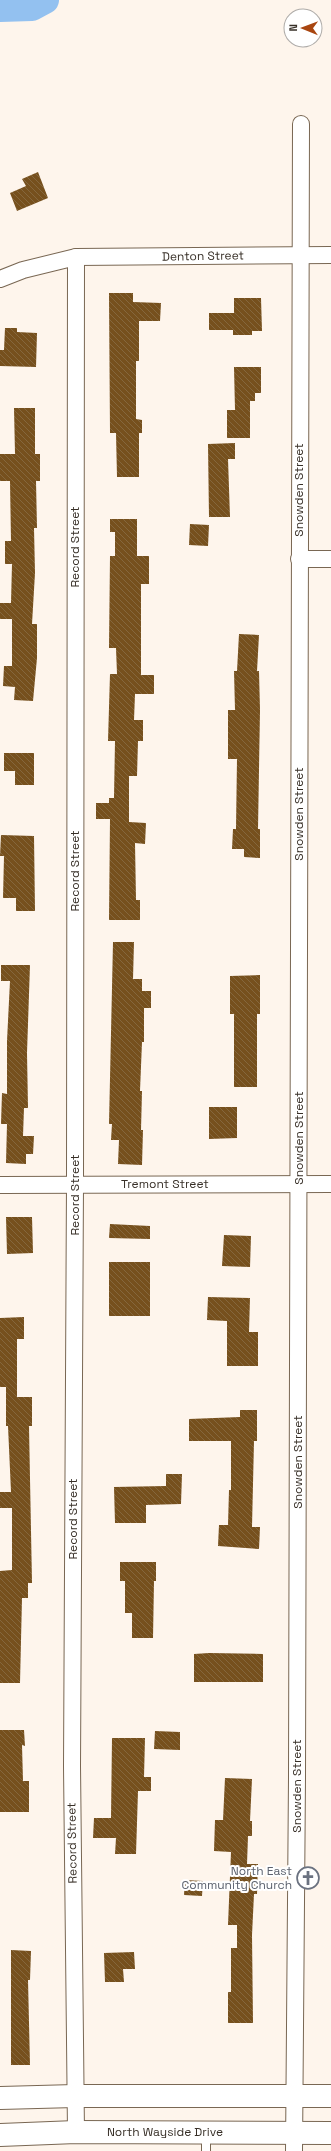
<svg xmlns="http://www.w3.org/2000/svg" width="331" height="2151" font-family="'Space Grotesk',sans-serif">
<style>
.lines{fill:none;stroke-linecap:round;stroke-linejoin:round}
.river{stroke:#93c1f0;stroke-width:28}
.building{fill:url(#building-back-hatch)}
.service-casing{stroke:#796753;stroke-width:10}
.minor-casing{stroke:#796753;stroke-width:18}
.secondary-casing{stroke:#796753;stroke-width:24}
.service{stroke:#fff;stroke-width:8}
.minor{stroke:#fff;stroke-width:16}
.secondary{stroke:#fff;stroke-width:22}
.labels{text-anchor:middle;stroke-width:4;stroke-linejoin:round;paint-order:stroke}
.street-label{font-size:12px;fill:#372f27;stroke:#fff}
.worship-label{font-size:12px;fill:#5b616d;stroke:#fff;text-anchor:end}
</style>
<defs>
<pattern id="building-back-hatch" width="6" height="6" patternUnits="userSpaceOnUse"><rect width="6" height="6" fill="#76501d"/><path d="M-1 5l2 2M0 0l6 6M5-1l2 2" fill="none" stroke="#85673d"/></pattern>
</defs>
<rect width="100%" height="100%" fill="#fef5ec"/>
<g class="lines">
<polyline class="river" points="0,8 32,7 45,0"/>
</g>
<g class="building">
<polygon points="38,172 48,198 17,211 10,193 26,186 22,179"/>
<polygon points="109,293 133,293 133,302 161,303 160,321 139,321 139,361 136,361 136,419 142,420 142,433 139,433 139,477 117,477 116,433 110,433"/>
<polygon points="234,298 261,298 262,331 252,331 252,335 233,335 233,330 209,330 209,313 234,313"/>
<polygon points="5,328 17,328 17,332 37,333 36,367 0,366 0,350 4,350"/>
<polygon points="234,367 261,367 261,393 255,393 255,401 250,401 250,438 227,438 227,410 235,410"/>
<polygon points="14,408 35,408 35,454 40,454 40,481 36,481 37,528 34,528 35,573 32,624 37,624 37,658 33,701 14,700 15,687 3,686 4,666 12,666 12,619 0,619 0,603 11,603 12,564 5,564 5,541 11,541 10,481 0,481 0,454 15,454"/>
<polygon points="235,443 235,459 228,459 230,517 209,517 208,444"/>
<polygon points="110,519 137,519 137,556 149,556 149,584 141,584 141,675 154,675 154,694 135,694 134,720 143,720 143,741 138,741 137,776 129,776 129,822 146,823 145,844 135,843 136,900 140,900 140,920 109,920 110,819 96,819 96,803 109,803 109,798 114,798 115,741 108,741 110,674 117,674 116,648 109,648 110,556 115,556 115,532 110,532"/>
<polygon points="190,524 209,525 208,546 189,545"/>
<polygon points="239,634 259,635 257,671 259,671 260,710 258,829 260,829 260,858 244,857 244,849 232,849 233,829 236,829 237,759 228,759 228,710 235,710 234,671 237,671"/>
<polygon points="4,753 34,753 34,785 15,785 15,771 4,771"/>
<polygon points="1,835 34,836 35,911 16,911 16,898 3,898 4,856 0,856"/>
<polygon points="113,942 134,942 133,979 142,979 142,991 151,991 151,1008 144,1008 144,1042 142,1042 140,1091 142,1091 141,1130 143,1130 142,1165 118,1164 119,1140 111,1140 112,1124 109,1124"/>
<polygon points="1,965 30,965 27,1053 28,1108 24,1108 23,1136 34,1136 33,1154 26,1154 26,1164 6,1163 7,1124 1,1124 2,1093 7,1094 7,1041 10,981 1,981"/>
<polygon points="260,975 260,1014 257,1014 257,1087 234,1087 234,1014 230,1014 230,976"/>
<polygon points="209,1107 237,1107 237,1138 209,1139"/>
<polygon points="6,1217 32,1217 33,1253 7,1254"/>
<polygon points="110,1224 150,1226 150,1239 109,1238"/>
<polygon points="224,1235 251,1236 250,1267 222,1266"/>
<rect x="109" y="1262" width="41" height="54"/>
<polygon points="208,1297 250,1298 249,1332 258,1332 258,1366 227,1366 227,1321 207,1320"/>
<polygon points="24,1317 24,1339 17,1339 17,1397 32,1397 32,1426 29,1426 32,1583 28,1583 28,1598 22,1598 20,1683 0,1683 0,1571 12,1570 12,1508 0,1508 0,1492 11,1492 8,1426 6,1426 6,1387 0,1387 0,1318"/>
<polygon points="240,1410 257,1410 257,1441 254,1441 252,1527 260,1527 259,1549 218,1546 219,1525 228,1525 229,1490 231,1490 231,1441 189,1441 189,1419 240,1417"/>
<polygon points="166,1474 182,1474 181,1504 146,1505 146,1523 115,1523 114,1487 166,1486"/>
<polygon points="120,1562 156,1562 156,1581 154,1581 153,1638 132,1638 132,1613 125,1613 125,1581 120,1581"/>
<polygon points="209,1653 263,1654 263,1682 194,1682 194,1654"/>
<polygon points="0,1730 24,1730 25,1746 22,1745 23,1781 29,1781 29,1812 0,1812"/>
<polygon points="155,1731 180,1732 180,1750 154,1749"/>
<polygon points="112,1738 145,1738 144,1777 151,1777 151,1791 138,1791 136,1854 115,1854 116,1838 93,1838 94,1818 111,1818"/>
<polygon points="225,1778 252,1779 250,1821 252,1821 252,1836 248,1836 247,1864 258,1864 257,1894 254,1894 252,1935 253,2023 228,2023 228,1992 231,1992 231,1948 237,1948 237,1925 228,1925 231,1852 214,1851 215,1820 223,1820"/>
<polygon points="185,1880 203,1881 202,1896 184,1895"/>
<polygon points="11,1950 31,1951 30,1980 28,1980 30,2065 11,2065"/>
<polygon points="134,1952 135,1969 123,1969 124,1982 105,1982 104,1953"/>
</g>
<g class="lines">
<g class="service-casing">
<polyline id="service" points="206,2151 206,2134"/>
</g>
<g class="minor-casing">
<g id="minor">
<polyline points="76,257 75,1184 72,1766 76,2132"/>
<polyline points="0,279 23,270 76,257 331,255"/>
<polyline points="299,559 331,559"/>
<polyline points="0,1185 331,1184"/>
<polyline points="294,2151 297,1778 301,124"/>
</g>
</g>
<g class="secondary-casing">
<g id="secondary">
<polyline points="0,2098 75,2096 331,2096"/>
<polyline points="0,2135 76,2132 331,2133"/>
</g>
</g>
<use href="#service" class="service"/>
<use href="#minor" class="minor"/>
<use href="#secondary" class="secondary"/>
</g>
<defs>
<g id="church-ring" transform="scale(1.15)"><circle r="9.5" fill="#fff" stroke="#6b7280" stroke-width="1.5"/><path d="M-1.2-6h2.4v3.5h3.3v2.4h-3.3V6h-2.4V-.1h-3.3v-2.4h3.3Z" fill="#6b7280"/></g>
</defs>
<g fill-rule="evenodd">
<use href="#church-ring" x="308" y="1878"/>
</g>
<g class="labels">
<g class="street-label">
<text transform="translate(203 256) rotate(-1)" y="4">Denton Street</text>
<text transform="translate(299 490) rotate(-90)" y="4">Snowden Street</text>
<text transform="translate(75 547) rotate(-90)" y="4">Record Street</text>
<text transform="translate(299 814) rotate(-90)" y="4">Snowden Street</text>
<text transform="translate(75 871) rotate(-90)" y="4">Record Street</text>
<text transform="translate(299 1138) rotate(-90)" y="4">Snowden Street</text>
<text x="165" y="1188">Tremont Street</text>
<text transform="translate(75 1195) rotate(-90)" y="4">Record Street</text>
<text transform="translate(298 1462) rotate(-90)" y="4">Snowden Street</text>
<text transform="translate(73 1519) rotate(-90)" y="4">Record Street</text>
<text transform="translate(297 1786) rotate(-90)" y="4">Snowden Street</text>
<text transform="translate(72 1843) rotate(-91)" y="4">Record Street</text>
<text x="165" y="2136">North Wayside Drive</text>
</g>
<g class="worship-label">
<text x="292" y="1875">North East<tspan x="292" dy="14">Community Church</tspan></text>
</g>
</g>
<g transform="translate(303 28) rotate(271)"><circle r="19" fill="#ffffff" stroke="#afaca9"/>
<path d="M0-3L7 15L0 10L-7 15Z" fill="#a94610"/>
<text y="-6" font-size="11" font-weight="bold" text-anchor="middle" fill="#372f27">N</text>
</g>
</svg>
